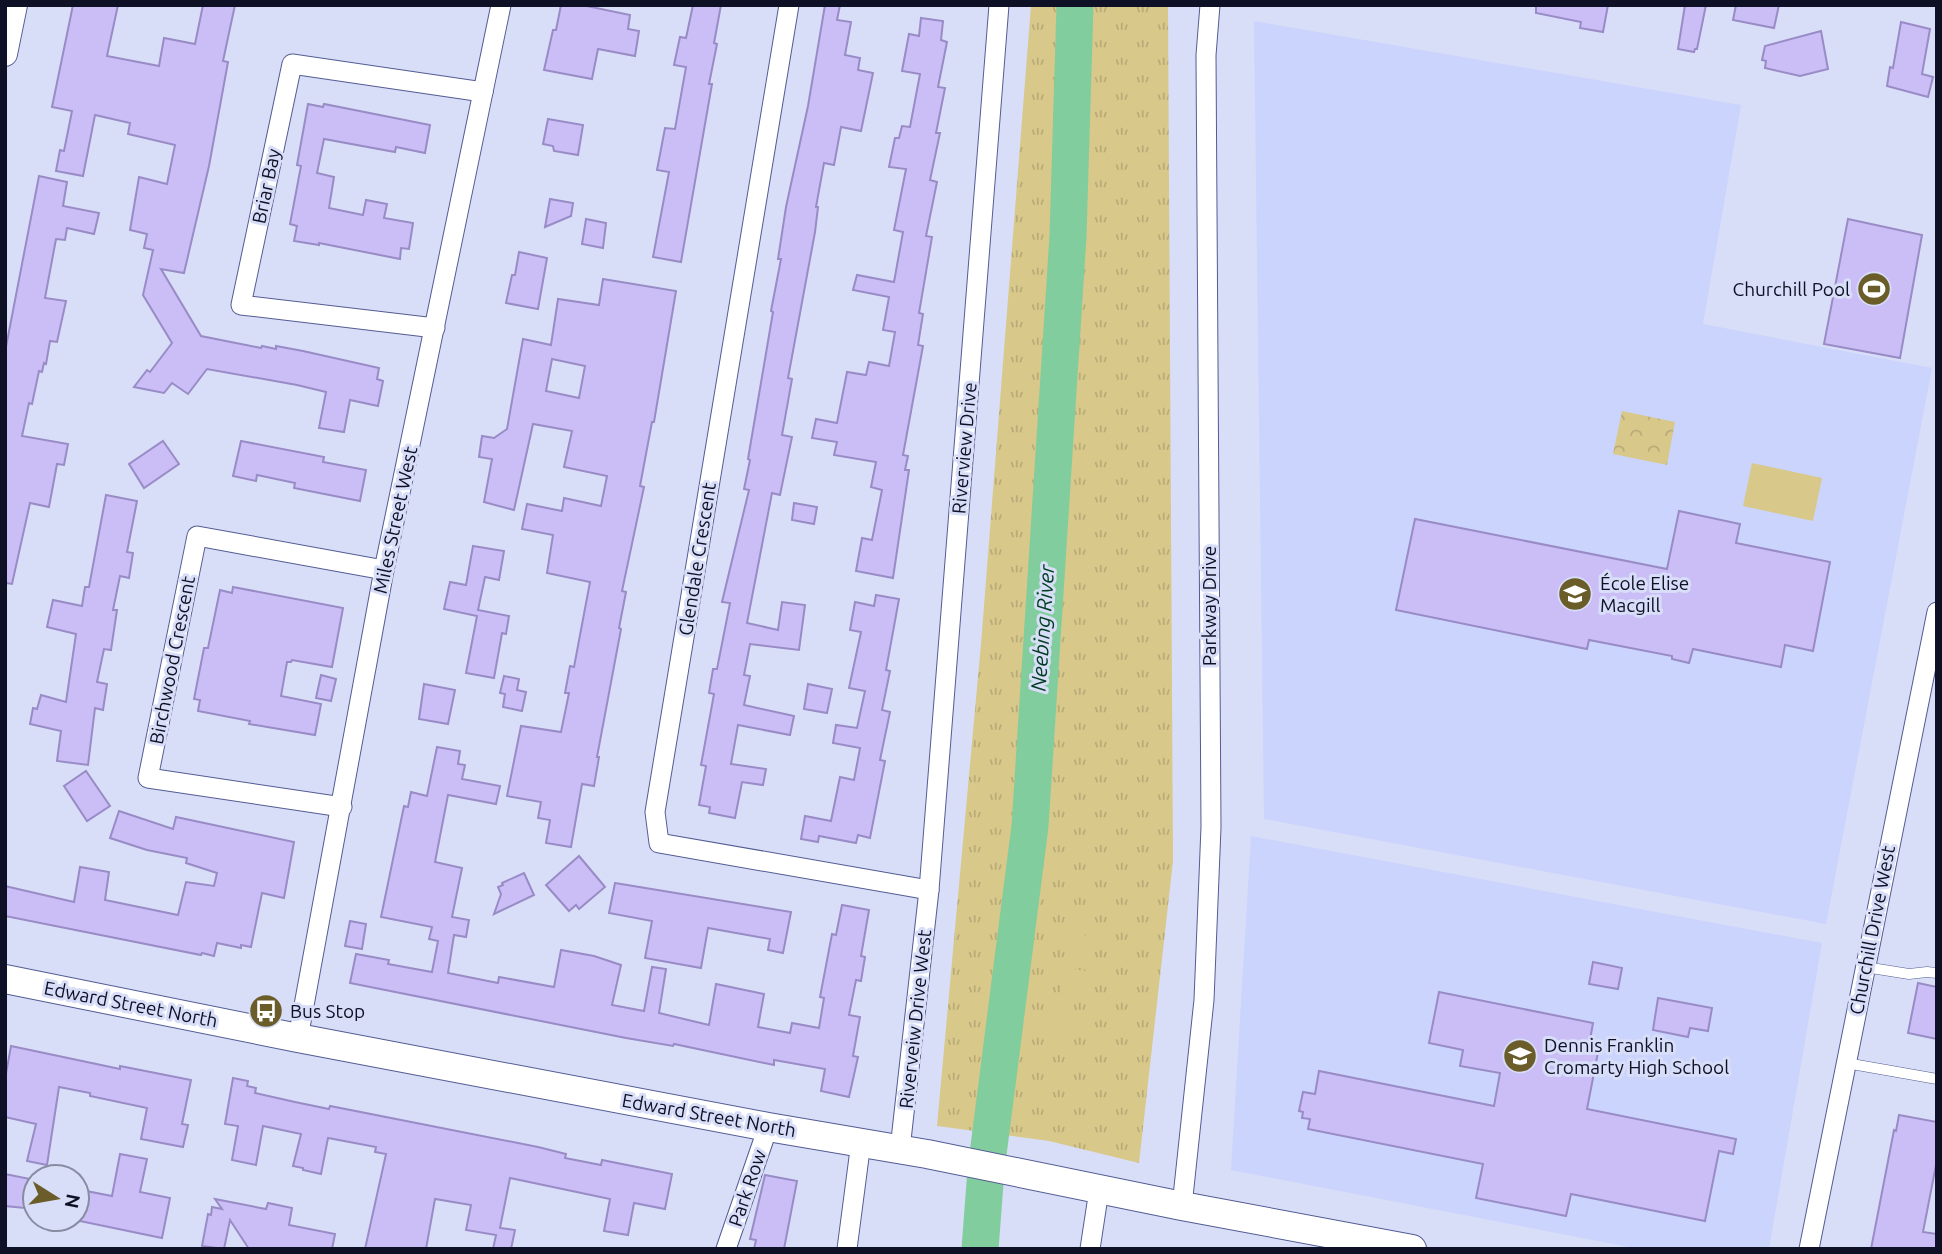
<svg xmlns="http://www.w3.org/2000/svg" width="1942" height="1254" font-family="Ubuntu,sans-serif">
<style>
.built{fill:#cad4fd}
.grass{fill:url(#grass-tufts)}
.park{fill:url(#park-crowns)}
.garden{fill:#d8c88a}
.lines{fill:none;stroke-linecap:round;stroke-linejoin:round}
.river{stroke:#82cd9d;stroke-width:37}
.building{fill:#cbbef7;stroke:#998bc6;stroke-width:2;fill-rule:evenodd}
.service-casing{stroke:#535c93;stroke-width:11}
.minor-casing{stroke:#535c93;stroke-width:21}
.tertiary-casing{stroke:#535c93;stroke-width:26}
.secondary-casing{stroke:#535c93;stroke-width:30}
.service{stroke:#fff;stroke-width:10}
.minor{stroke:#fff;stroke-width:19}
.tertiary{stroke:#fff;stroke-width:24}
.secondary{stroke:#fff;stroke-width:28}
.labels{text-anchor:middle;stroke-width:6;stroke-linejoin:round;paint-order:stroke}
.street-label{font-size:19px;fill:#0e1126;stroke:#d8def7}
.poi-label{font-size:19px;fill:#0e1126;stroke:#d8def7;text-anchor:start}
.water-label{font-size:21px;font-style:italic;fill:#003e21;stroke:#d8def7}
</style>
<defs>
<pattern id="grass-tufts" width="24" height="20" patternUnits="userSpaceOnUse" patternTransform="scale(1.75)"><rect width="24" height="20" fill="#d8c88a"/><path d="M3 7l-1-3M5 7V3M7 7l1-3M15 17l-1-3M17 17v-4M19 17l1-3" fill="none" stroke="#b8ab77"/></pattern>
<pattern id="park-crowns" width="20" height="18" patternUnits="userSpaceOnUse" patternTransform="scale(1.75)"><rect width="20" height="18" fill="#d8c88a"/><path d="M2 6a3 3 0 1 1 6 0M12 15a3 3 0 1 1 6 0" fill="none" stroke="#b8ab77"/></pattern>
</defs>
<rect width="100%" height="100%" fill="#d8def7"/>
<g class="built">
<polygon points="1254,21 1741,105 1703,324 1932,368 1826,924 1264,819"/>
<polygon points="1251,836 1822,943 1769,1249 1639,1249 1231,1170"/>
</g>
<polygon class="grass" points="1031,5 1168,5 1173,861 1139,1163 1049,1141 937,1126 981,644"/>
<polygon class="park" points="1622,411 1675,422 1667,465 1613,454"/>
<g class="garden">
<polygon points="1752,463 1822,478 1813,521 1743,506"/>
<polygon points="1084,928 1087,953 1065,956 1063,930"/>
<polygon points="1064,968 1086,971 1082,997 1061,994"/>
<polygon points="1056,1008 1076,1014 1068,1039 1047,1032"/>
</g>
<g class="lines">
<polyline class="river" points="980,1249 986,1170 1030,826 1068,236 1075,5"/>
</g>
<g class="building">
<polygon points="73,5 118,5 107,56 159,66 164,38 195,44 203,5 235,5 223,61 228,62 209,166 184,273 161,269 201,336 261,348 262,346 276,349 276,346 303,351 379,368 377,379 383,381 378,406 350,400 344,432 319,428 326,392 297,385 207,369 188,394 172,383 164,393 134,387 147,370 150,372 172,343 143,295 153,250 144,248 147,234 130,230 139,177 167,184 175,145 128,134 130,123 95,115 83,176 56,171 60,150 64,151 72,111 52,107"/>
<polygon points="561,5 582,5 630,15 628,29 639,31 635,56 598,49 592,79 544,70 553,30 556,30"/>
<polygon points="693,5 721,5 714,43 717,44 709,84 712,84 681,262 653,257 669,172 657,170 665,128 675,129 686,67 674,65 680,37 686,38"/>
<polygon points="825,5 840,5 837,20 851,22 845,55 860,58 858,70 873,73 861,131 841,127 834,165 824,163 816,207 818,207 815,232 788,378 792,379 782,435 792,437 780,495 772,493 747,623 778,630 782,602 805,605 799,650 750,644 744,675 750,676 744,705 794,716 790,735 738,725 731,764 766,769 763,785 742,782 735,818 709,813 710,807 699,805 706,766 701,765 714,694 709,693 713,669 717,669 730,603 722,602 749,490 744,489 750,460 748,459 773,312 771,311 781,259 778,259 786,207 808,106"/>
<polygon points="1536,5 1608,5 1603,32 1580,28 1581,22 1536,13"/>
<polygon points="1685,5 1706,5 1697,49 1695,49 1694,52 1678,49"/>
<polygon points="1736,5 1779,5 1774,28 1733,20"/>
<polygon points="921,18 943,21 941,40 947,42 938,87 945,88 936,133 940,133 930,180 937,182 926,236 932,237 919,313 923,314 918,345 923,346 903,455 908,456 905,470 909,470 893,578 856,571 862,538 872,540 882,490 871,487 876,462 834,455 837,442 812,438 816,419 837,423 847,372 866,375 869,362 889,366 895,332 883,330 889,297 853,290 857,275 894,282 903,232 894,230 906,169 889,167 895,138 899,138 902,126 910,127 920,74 902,71 909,34 919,36"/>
<polygon points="1901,22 1930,29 1922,74 1933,77 1928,97 1887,86 1890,67 1893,68"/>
<polygon points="1821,31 1828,69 1800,76 1765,68 1766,61 1762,60 1765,46"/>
<polygon points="308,104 323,107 324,104 430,125 425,153 396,147 395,152 324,139 317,173 334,177 329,208 363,215 366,200 387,204 384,218 413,223 409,249 401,248 400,259 319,243 319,245 294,241 297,226 290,224 301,166 297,165"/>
<polygon points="548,119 583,125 578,155 554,151 553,146 543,144"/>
<polygon points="39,176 67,182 63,206 99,213 94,234 67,228 65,240 56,239 45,298 66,301 57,342 50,341 46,364 44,363 42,372 39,371 32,404 29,403 22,436 68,444 64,465 57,464 49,507 30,503 12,584 5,583 5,352"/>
<polygon points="550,199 573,203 571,216 545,227"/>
<polygon points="586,219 606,223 603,248 582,244"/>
<polygon points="1848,219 1922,235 1900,358 1824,344"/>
<polygon points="519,252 547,258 538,309 506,303 512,275 515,275"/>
<path d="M603 279 676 291 654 422H652L640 486 644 487 622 591 626 592 619 628 621 629 597 757H599L594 786 582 784 571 847 546 843 550 820 538 818 541 802 507 796 521 726 561 732 569 693H565L570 666 574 667 590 582 547 573 553 535 522 529 527 504 562 511 564 498 601 506 607 476 564 467 572 431 533 424 514 510 484 502 492 459 479 457 482 436 494 438 507 429 523 339 551 345 558 299 599 305ZM552 359 585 366 579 398 546 391Z"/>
<polygon points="163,441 179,464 144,488 129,464"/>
<polygon points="241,441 324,457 323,462 366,470 360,501 294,488 295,483 257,475 256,481 233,476"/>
<polygon points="106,495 137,501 127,552 133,553 129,578 120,576 113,610 117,610 111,650 104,649 97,682 107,684 103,710 95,708 88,765 57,761 61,731 30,724 33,708 37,709 41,695 66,702 76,634 47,627 53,600 82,606 85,587 89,587"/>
<polygon points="794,503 817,507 814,524 792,520"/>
<polygon points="1679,511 1740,524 1736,543 1830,562 1813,651 1785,645 1781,667 1693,649 1689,663 1672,659 1672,656 1589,640 1587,649 1396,610 1415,519 1667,569"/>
<polygon points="473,546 504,551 499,580 485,577 478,610 509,616 506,634 502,633 494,678 466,673 477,616 444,609 450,582 466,585"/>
<polygon points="233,587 343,608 332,667 292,660 291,662 287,662 281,696 321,704 315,735 249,724 250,721 198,711 200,700 194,699 204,648 208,648 220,590 232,593"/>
<polygon points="876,595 899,599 886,670 890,671 882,710 890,712 880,760 885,761 870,838 858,835 856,843 819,836 818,842 801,839 805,816 831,821 840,777 854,780 860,748 833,743 836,725 857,728 865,691 849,688 861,632 850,630 855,602 874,606"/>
<polygon points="321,675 336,679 331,701 316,698"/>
<polygon points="504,676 519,679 517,690 526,692 522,711 503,707 505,694 500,693"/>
<polygon points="424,684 455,690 448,724 419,719"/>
<polygon points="808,684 832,689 827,713 804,709"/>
<polygon points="437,747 460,751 458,764 465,765 462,779 500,786 496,804 448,795 435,862 462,868 452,917 469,920 466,937 454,935 448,973 498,983 499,977 554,987 561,950 594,956 621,965 612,1005 644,1011 652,967 666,969 659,1013 709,1025 716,984 764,994 758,1027 790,1033 792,1023 819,1028 824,998 820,997 832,934 836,935 842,905 869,910 861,956 865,957 861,981 856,980 849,1015 860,1017 853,1056 858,1057 849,1097 821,1091 825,1069 774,1060 774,1065 674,1044 673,1046 626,1038 350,983 356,954 389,960 388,964 432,972 438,941 429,939 432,927 381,917 404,806 408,807 411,792 427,796"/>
<polygon points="86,771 110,806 87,821 64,786"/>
<polygon points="119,811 173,829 176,817 294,842 284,898 262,893 251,947 241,945 241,948 217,943 214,956 202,953 201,955 5,916 5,886 74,902 80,867 109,872 105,900 178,915 186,882 214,886 217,873 186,863 187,858 147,850 110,838"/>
<polygon points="579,856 605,887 579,909 576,905 569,911 546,885"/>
<polygon points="524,873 534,895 494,914 501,894 498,887 503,885 502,883"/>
<polygon points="615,883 791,912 783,953 768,950 770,939 708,928 701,968 645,958 652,921 609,913"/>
<polygon points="350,921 366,924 362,949 345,946"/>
<polygon points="1593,962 1622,968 1618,989 1589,984"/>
<polygon points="1918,983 1937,987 1937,1039 1908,1033"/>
<polygon points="1439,992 1593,1023 1590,1040 1600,1042 1587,1109 1736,1139 1733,1154 1719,1151 1705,1221 1571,1194 1566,1216 1476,1198 1483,1164 1308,1129 1310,1119 1302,1118 1303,1112 1299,1111 1303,1092 1315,1094 1319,1071 1494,1106 1500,1073 1460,1066 1463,1050 1429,1043"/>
<polygon points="1658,998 1712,1008 1708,1031 1690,1028 1688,1037 1653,1030"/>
<polygon points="11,1046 120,1069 120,1066 191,1080 182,1124 188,1125 183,1147 141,1139 147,1108 90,1096 90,1093 59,1087 47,1165 27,1161 36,1124 5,1117 5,1079"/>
<polygon points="233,1078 248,1081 247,1086 256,1088 255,1093 295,1102 329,1109 330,1106 538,1147 566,1154 565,1158 601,1165 602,1160 672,1174 665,1209 634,1203 628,1235 604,1231 610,1199 510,1178 500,1228 515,1230 511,1249 493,1249 496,1235 466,1230 471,1205 435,1199 426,1249 365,1249 386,1154 375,1152 376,1147 328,1138 321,1174 303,1170 303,1168 293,1166 301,1134 263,1126 256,1165 232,1160 238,1126 225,1124"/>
<polygon points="1899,1115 1937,1122 1937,1160 1923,1232 1937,1234 1937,1249 1871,1249 1894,1130 1896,1131"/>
<polygon points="120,1154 147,1159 140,1192 170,1198 162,1238 75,1220 81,1190 112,1196"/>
<polygon points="5,1174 35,1180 35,1209 5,1206"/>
<polygon points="765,1175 797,1181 784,1249 754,1249 756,1240 750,1239"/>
<polygon points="215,1199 266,1209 268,1203 292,1208 289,1225 335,1234 332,1249 249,1249 230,1220 224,1249 202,1246 208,1214 211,1215 212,1207 222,1209"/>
</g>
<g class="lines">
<g class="service-casing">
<g id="service">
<polyline points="1865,967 1909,974 1927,972 1937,973"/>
<polyline points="1846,1063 1937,1079"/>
</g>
</g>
<g class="minor-casing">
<g id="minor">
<polyline points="789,5 655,812 659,843 929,890"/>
<polyline points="435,328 241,305 292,64 483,92"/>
<polyline points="342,807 148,778 197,536 384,570"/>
<polyline points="298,1038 384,570 501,5"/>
<polyline points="900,1149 929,890 999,5"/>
<polyline points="1182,1206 1204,1000 1211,827 1206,55 1210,5"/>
<polyline points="726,1249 768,1127"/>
<polyline points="847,1249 861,1142"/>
<polyline points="1090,1249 1099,1190"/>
<polyline points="1809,1249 1937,612"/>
</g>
</g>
<g class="tertiary-casing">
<polyline id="tertiary" points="5,54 15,5"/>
</g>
<g class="secondary-casing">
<polyline id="secondary" points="5,979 298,1038 768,1127 927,1154 1182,1206 1412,1249"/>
</g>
<use href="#service" class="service"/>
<use href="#minor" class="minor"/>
<use href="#tertiary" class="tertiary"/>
<use href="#secondary" class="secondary"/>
</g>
<defs>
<g id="stadium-disc" transform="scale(1.75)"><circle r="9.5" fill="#6a5d2a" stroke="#d8def7"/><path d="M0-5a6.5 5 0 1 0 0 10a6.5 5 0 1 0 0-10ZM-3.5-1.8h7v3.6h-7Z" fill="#fff"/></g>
<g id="school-disc" transform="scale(1.75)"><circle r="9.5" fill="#6a5d2a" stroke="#d8def7"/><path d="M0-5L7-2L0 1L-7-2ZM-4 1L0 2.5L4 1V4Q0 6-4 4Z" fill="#fff"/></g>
<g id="bus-disc" transform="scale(1.75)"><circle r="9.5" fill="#6a5d2a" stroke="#d8def7"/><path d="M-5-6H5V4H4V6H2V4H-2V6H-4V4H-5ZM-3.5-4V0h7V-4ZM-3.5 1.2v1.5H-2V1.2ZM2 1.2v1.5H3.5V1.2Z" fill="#fff"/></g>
</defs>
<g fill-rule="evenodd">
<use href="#stadium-disc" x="1874" y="289"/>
<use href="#school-disc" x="1575" y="594"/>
<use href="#bus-disc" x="266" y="1011"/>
<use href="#school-disc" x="1520" y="1056"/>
</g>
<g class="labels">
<g class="street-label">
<text transform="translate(266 186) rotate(-78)" y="7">Briar Bay</text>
<text transform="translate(964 448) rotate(-85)" y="7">Riverview Drive</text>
<text transform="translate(395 520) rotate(-78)" y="7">Miles Street West</text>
<text transform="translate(697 559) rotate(-81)" y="7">Glendale Crescent</text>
<text transform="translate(1209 606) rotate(-90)" y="7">Parkway Drive</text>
<text transform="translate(172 660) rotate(-79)" y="7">Birchwood Crescent</text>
<text transform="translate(1872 930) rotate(-79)" y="7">Churchill Drive West</text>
<text transform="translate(131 1004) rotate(11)" y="7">Edward Street North</text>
<text transform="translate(915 1019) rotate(-84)" y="7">Riverveiw Drive West</text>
<text transform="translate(709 1115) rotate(10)" y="7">Edward Street North</text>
<text transform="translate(747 1188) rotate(-71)" y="7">Park Row</text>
</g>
<g class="poi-label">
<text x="1850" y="296" text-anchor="end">Churchill Pool</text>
<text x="1600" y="590">École Elise<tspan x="1600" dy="22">Macgill</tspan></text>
<text x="290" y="1018">Bus Stop</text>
<text x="1544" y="1052">Dennis Franklin<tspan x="1544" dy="22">Cromarty High School</tspan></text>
</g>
<g class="water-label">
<text transform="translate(1043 628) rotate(-86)" y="7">Neebing River</text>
</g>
</g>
<rect width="1942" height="1254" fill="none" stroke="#0e1126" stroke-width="14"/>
<g transform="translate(56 1198) rotate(101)"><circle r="33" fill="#d8def7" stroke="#878ca3" stroke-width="2"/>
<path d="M0-5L12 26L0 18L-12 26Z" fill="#6a5d2a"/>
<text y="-10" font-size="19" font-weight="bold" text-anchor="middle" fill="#0e1126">N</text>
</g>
</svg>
